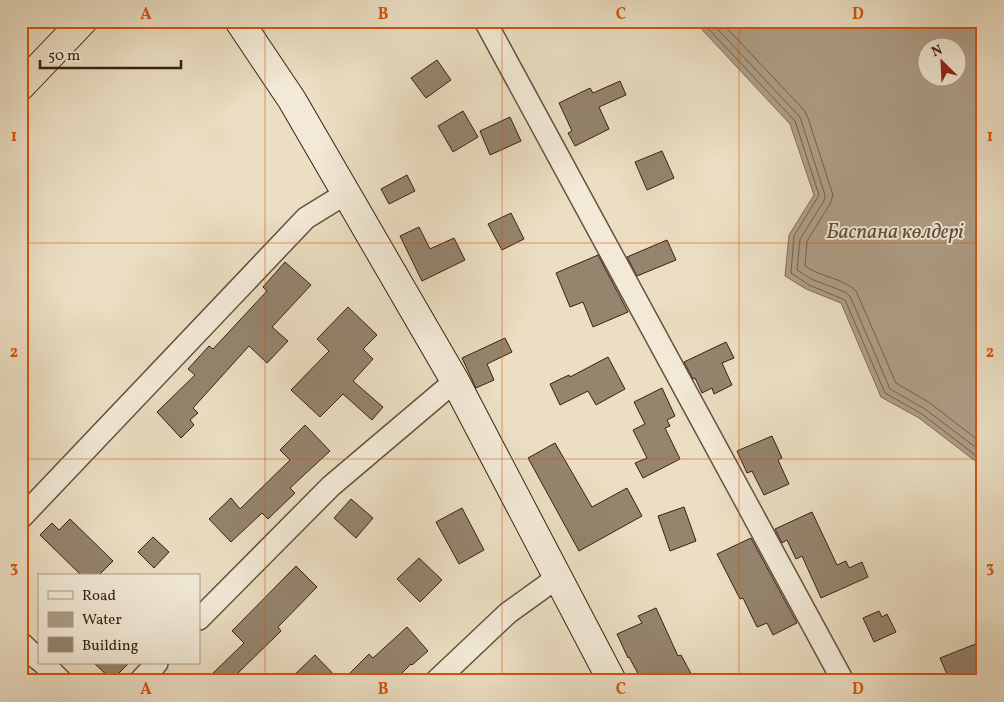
<svg xmlns="http://www.w3.org/2000/svg" width="1004" height="702" font-family="Vollkorn,serif">
<style>
.water{fill:#ae9e86;stroke:#7f6c58;fill-rule:evenodd}
.lines{fill:none;stroke-linecap:round;stroke-linejoin:round}
.shore{stroke:#73604c;stroke-width:1}
.building{fill:#95846e;stroke:#382212}
.minor-casing{stroke:#65513e;stroke-width:24}
.secondary-casing{stroke:#382212;stroke-width:30}
.motorway-casing{stroke:#382212;stroke-width:30}
.minor{stroke:#f2ead7;stroke-width:21}
.secondary{stroke:#f2ead7;stroke-width:28}
.motorway{stroke:#ebdec2;stroke-width:28}
.grid{fill:none;stroke:#d6540d;stroke-width:1;stroke-opacity:0.55}
.labels{text-anchor:middle;stroke-width:4;stroke-linejoin:round;paint-order:stroke}
.water-label{font-size:21px;font-style:italic;fill:#614d3b;stroke:#f2ead7}
.neatline{fill:none;stroke:#d6540d;stroke-width:2}
.grid-label{font-size:16px;text-anchor:middle;font-weight:bold;fill:#d6540d}
</style>
<rect width="100%" height="100%" fill="#ebdec2"/>
<filter id="stains"><feTurbulence type="fractalNoise" baseFrequency=".004" numOctaves="4"/><feColorMatrix values="0 0 0 0 .2 0 0 0 0 .09 0 0 0 0 .02 0 0 0 .5 -.17"/></filter>
<radialGradient id="worn" r=".72"><stop offset=".6" stop-color="#630" stop-opacity="0"/><stop offset="1" stop-color="#630" stop-opacity=".3"/></radialGradient>
<path class="water" d="M694 21H983V467L919 418 881 397 841 303 806 289 785 276 789 235 814 195 790 124ZM926 48H956V78H926Z"/>
<g class="lines">
<g class="shore">
<polyline points="701,21 795,121 819,195 794,236 791,273 809,285 845,300 885,393 922,414 983,461"/>
<polyline points="710,21 800,117 825,195 824,201 800,239 797,270 811,279 845,292 850,296 890,389 925,409 983,453"/>
<path d="M720 21 804 110 808 118 833 195 830 204 807 241 805 266C820 277 843 278 856 291L896 383 930 403 983 444"/>
</g>
</g>
<g class="building">
<polygon points="437,60 451,80 426,98 411,78"/>
<polygon points="620,81 626,95 599,107 609,129 575,146 568,133 572,131 559,103 590,88 593,93"/>
<polygon points="463,111 478,137 453,152 438,126"/>
<polygon points="510,117 521,141 490,155 480,131"/>
<polygon points="662,151 674,178 647,190 635,162"/>
<polygon points="407,175 415,191 389,204 381,189"/>
<polygon points="511,213 524,239 502,250 488,224"/>
<polygon points="419,227 430,249 454,238 465,260 422,281 400,236"/>
<polygon points="667,240 676,260 637,276 627,257"/>
<polygon points="598,255 628,312 593,327 583,302 570,307 556,273"/>
<polygon points="285,262 311,285 272,327 288,341 267,363 249,346 193,408 198,413 190,420 194,425 181,438 157,412 195,375 188,369 209,346 213,349 267,291 263,287"/>
<polygon points="348,307 377,335 363,349 373,359 353,381 383,407 372,420 343,394 320,417 291,390 329,351 317,339"/>
<polygon points="505,338 512,352 487,364 494,380 476,388 462,358"/>
<polygon points="726,342 734,358 722,363 732,385 714,394 712,388 702,393 695,378 693,379 684,362"/>
<polygon points="608,357 625,389 596,405 588,391 560,405 550,384 569,375 570,377"/>
<polygon points="662,388 675,416 667,420 670,426 665,428 680,459 643,478 635,463 647,458 633,430 645,424 634,402"/>
<polygon points="305,425 330,451 290,488 295,493 268,519 262,513 231,542 209,519 231,498 240,509 290,460 280,450"/>
<polygon points="772,436 782,458 778,460 789,484 764,495 752,471 747,473 737,451"/>
<polygon points="555,443 592,507 627,488 642,516 579,551 528,458"/>
<polygon points="351,499 373,518 356,538 334,518"/>
<polygon points="684,507 696,541 670,551 658,516"/>
<polygon points="462,508 484,550 459,564 436,522"/>
<polygon points="812,512 837,565 846,561 849,568 862,562 868,577 821,598 802,556 796,559 787,540 782,543 775,529"/>
<polygon points="70,519 113,561 98,576 82,576 40,535 52,523 59,530"/>
<polygon points="153,537 169,552 154,568 138,552"/>
<polygon points="751,538 797,623 773,635 767,623 757,627 743,598 740,599 717,554"/>
<polygon points="419,558 442,580 420,602 397,579"/>
<polygon points="296,566 317,587 278,627 281,631 238,673 246,681 205,681 244,643 232,631"/>
<polygon points="656,608 678,656 681,655 695,681 642,681 629,657 628,658 617,634 642,623 638,616"/>
<polygon points="879,611 882,617 887,614 896,632 874,642 863,618"/>
<polygon points="407,627 428,651 412,665 411,664 394,681 342,681 369,654 373,658"/>
<polygon points="983,641 983,681 950,681 940,658"/>
<polygon points="315,655 340,681 288,681"/>
<polygon points="94,663 129,663 112,680"/>
</g>
<g class="lines">
<g class="minor-casing">
<g id="minor">
<polyline points="485,21 843,681"/>
<polyline points="21,518 306,218 345,194"/>
<polyline points="199,619 331,486 455,381"/>
<polyline points="21,643 39,660"/>
<polyline points="43,663 61,681"/>
<polyline points="140,681 157,663"/>
<polyline points="436,681 508,613 558,577"/>
</g>
</g>
<g class="secondary-casing">
<polyline id="secondary" points="239,21 292,100 455,381 612,681"/>
</g>
<g class="motorway-casing">
<polyline id="motorway" points="21,86 83,21"/>
</g>
<use href="#minor" class="minor"/>
<use href="#secondary" class="secondary"/>
<use href="#motorway" class="motorway"/>
</g>
<path class="grid" d="M265 21V681M502 21V681M739 21V681M21 243H983M21 459H983"/>
<g class="labels">
<g class="water-label">
<text x="895" y="238">Баспана көлдері</text>
</g>
</g>
<rect width="1004" height="702" fill="none" stroke="#ebdec2" stroke-width="55"/>
<rect x="38" y="574" width="162" height="90" fill="#f2ead7" stroke="#a89a88"/>
<rect x="48" y="591" width="25" height="8" fill="#f2ead7" stroke="#a89a88"/>
<text x="82" y="600" font-size="15" fill="#382212">Road</text>
<rect x="48" y="612" width="25" height="15" fill="#ae9e86" stroke="#a89a88"/>
<text x="82" y="624" font-size="15" fill="#382212">Water</text>
<rect x="48" y="637" width="25" height="15" fill="#95846e" stroke="#a89a88"/>
<text x="82" y="650" font-size="15" fill="#382212">Building</text>
<g transform="translate(942 62) rotate(336)"><circle r="24" fill="#f2ead7" stroke="#a89a88"/>
<path d="M0-4L9 19L0 12L-9 19Z" fill="#8f2418"/>
<text y="-8" font-size="14" font-weight="bold" text-anchor="middle" fill="#382212">N</text>
</g>
<path d="M40 60v8h141v-8" fill="none" stroke="#382212" stroke-width="2.5"/>
<text x="48" y="60" font-size="15" fill="#382212" stroke="#f2ead7" stroke-width="4" paint-order="stroke">50 m</text>
<rect x="28" y="28" width="948" height="646" class="neatline"/>
<g class="grid-label">
<text x="146" y="19">A</text>
<text x="383" y="19">B</text>
<text x="621" y="19">C</text>
<text x="858" y="19">D</text>
<text x="14" y="141">1</text>
<text x="990" y="141">1</text>
<text x="14" y="357">2</text>
<text x="990" y="357">2</text>
<text x="14" y="572">3</text>
<text x="990" y="572">3</text>
<text x="146" y="694">A</text>
<text x="383" y="694">B</text>
<text x="621" y="694">C</text>
<text x="858" y="694">D</text>
</g>
<rect width="100%" height="100%" filter="url(#stains)"/>
<rect width="100%" height="100%" fill="url(#worn)"/>
</svg>
